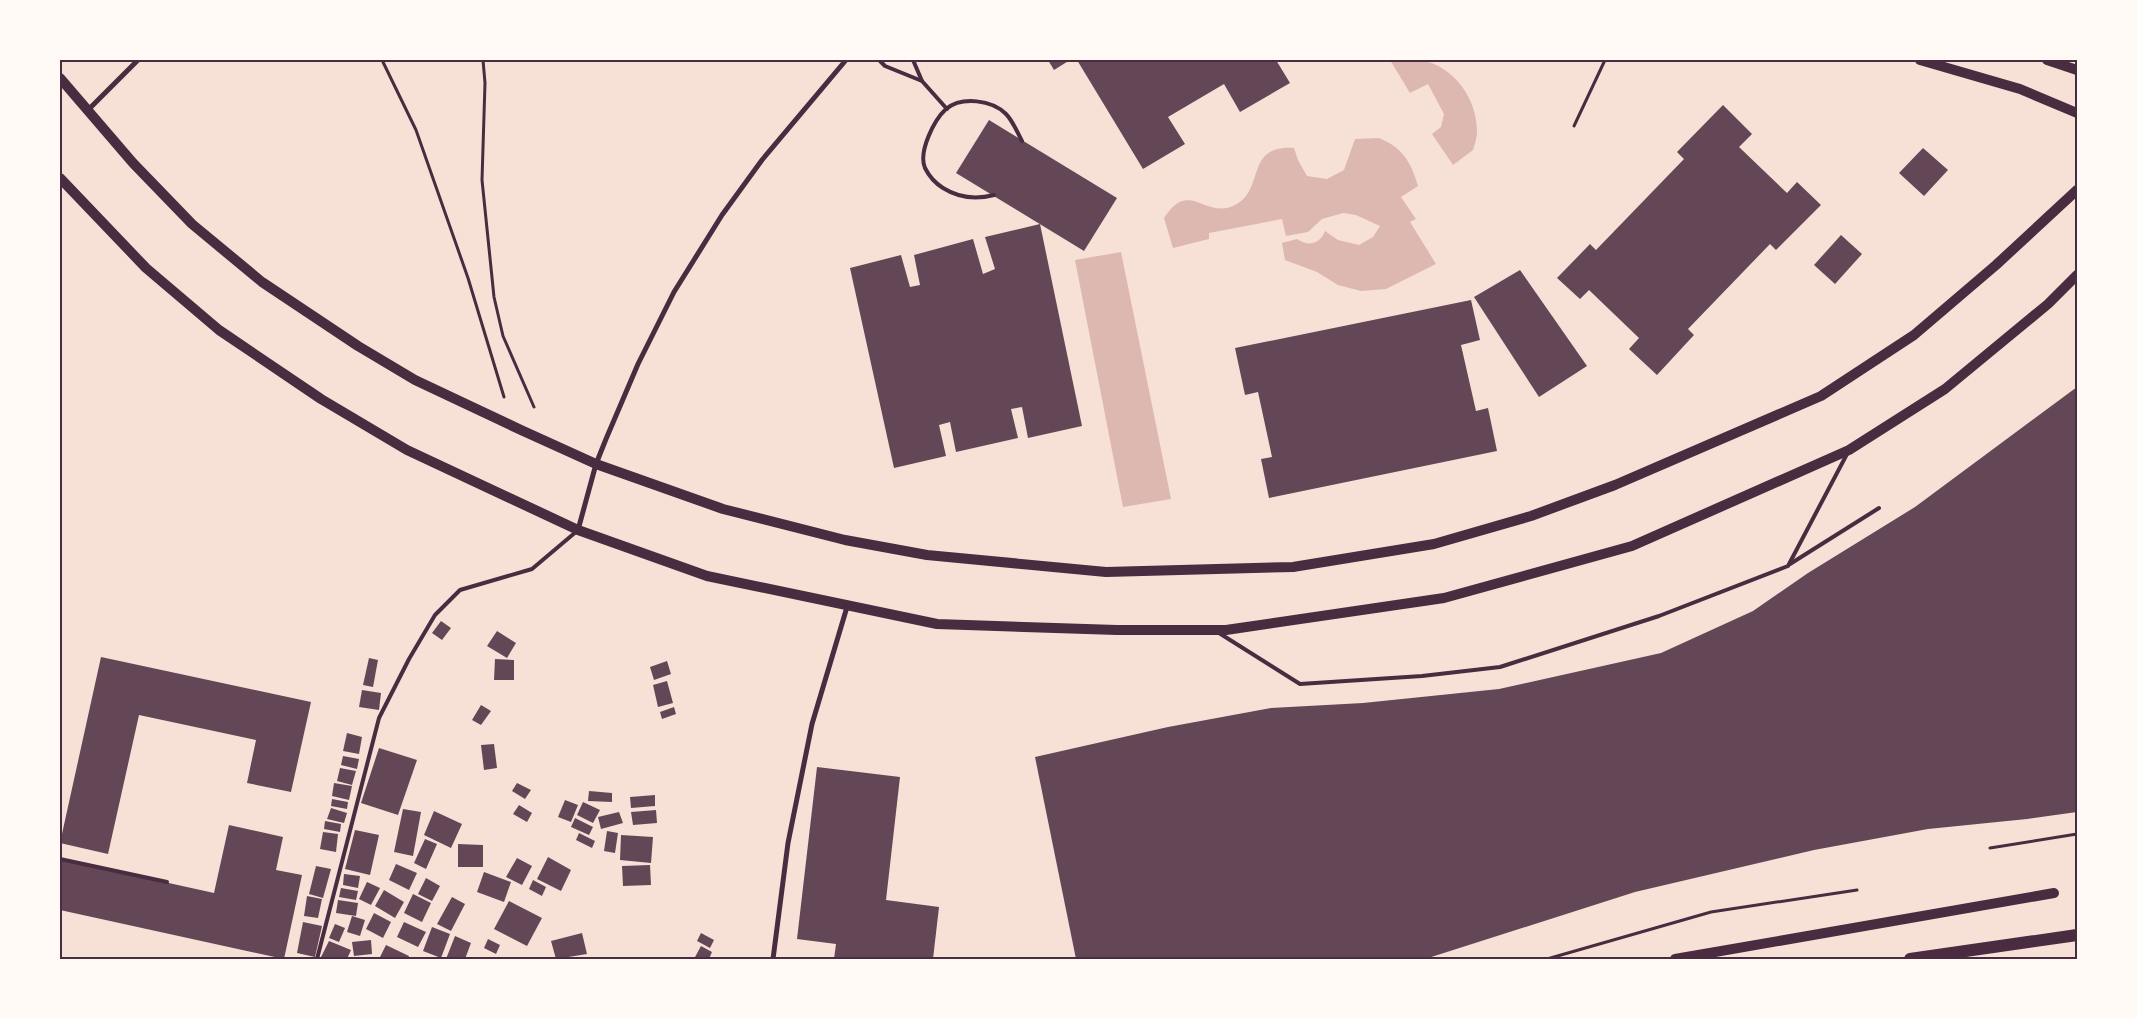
<svg xmlns="http://www.w3.org/2000/svg" width="2137" height="1019" font-family="Quicksand,sans-serif">
<style>
.water{fill:#dcb8b0}
.building{fill:#644757}
.lines{fill:none;stroke-linecap:round;stroke-linejoin:round}
.path{stroke:#4a2c40;stroke-width:3}
.service{stroke:#4a2c40;stroke-width:4}
.minor{stroke:#4a2c40;stroke-width:5}
.secondary{stroke:#4a2c40;stroke-width:10}
.primary{stroke:#4a2c40;stroke-width:12}
.neatline{fill:none;stroke:#4a2c40;stroke-width:2}
</style>
<rect width="100%" height="100%" fill="#f7e1d7"/>
<g class="water">
<path d="M1390 60C1400 60 1412 58 1421 60 1454 66 1477 99 1477 131 1477 137 1475 144 1473 150L1453 165 1432 134 1441 127 1444 114 1428 84 1410 93Z"/>
<path d="M1379 138C1403 148 1411 162 1418 186L1401 197 1416 219 1410 222 1436 264 1386 289 1361 291 1338 285 1317 272 1285 260 1282 243 1297 239C1309 247 1320 244 1325 231L1338 240 1359 245 1373 237 1380 226 1356 215 1343 213 1322 219 1308 232 1286 236 1282 219 1209 233V239L1173 248 1164 218C1190 177 1206 222 1237 204 1265 187 1245 145 1294 148L1298 160 1307 176 1327 179 1344 170 1355 139Z"/>
<polygon points="1121,252 1171,499 1123,507 1075,260"/>
</g>
<g class="building">
<polygon points="1048,60 1070,60 1054,70"/>
<polygon points="1077,60 1276,60 1290,83 1240,112 1224,84 1168,117 1185,144 1143,169"/>
<polygon points="1723,105 1752,134 1739,147 1787,193 1797,182 1821,205 1776,250 1770,244 1688,329 1694,335 1657,375 1629,349 1639,338 1589,290 1580,299 1557,278 1590,244 1596,250 1684,159 1677,152"/>
<polygon points="989,120 1117,198 1084,251 956,173"/>
<polygon points="1923,148 1948,170 1924,196 1899,173"/>
<polygon points="1040,224 1082,426 1028,438 1022,407 1011,409 1018,438 956,452 950,422 939,425 946,456 894,468 850,268 901,255 910,287 920,285 914,255 973,239 983,274 995,269 985,237"/>
<polygon points="1841,235 1862,254 1835,284 1814,265"/>
<polygon points="1520,270 1587,366 1539,397 1474,297"/>
<polygon points="1471,300 1480,340 1461,345 1476,411 1488,408 1497,451 1269,498 1261,459 1272,457 1258,392 1245,395 1235,348"/>
<polygon points="2077,387 2077,812 2027,819 1928,829 1814,850 1635,892 1425,959 1076,959 1035,757 1168,727 1271,708 1363,703 1499,689 1661,653 1753,611 1808,573 1915,507"/>
<polygon points="441,621 451,628 442,640 432,633"/>
<polygon points="497,631 516,643 507,658 487,646"/>
<polygon points="101,657 311,702 291,792 247,783 256,740 139,715 108,854 60,843"/>
<polygon points="369,658 378,660 373,687 363,685"/>
<polygon points="495,659 514,660 514,680 494,680"/>
<polygon points="667,661 671,674 654,680 650,667"/>
<polygon points="667,681 673,703 658,707 653,685"/>
<polygon points="362,690 381,693 379,710 359,707"/>
<polygon points="481,705 491,711 481,725 472,720"/>
<polygon points="674,707 676,714 662,719 660,712"/>
<polygon points="347,733 362,737 359,754 343,751"/>
<polygon points="494,744 497,768 484,770 481,745"/>
<polygon points="379,748 417,760 398,815 361,803"/>
<polygon points="343,756 359,759 357,769 341,765"/>
<polygon points="817,767 900,777 886,900 939,907 933,959 834,959 836,944 797,939"/>
<polygon points="340,768 356,771 352,785 337,781"/>
<polygon points="334,783 352,786 349,800 332,796"/>
<polygon points="517,783 531,790 525,799 512,791"/>
<polygon points="589,791 612,793 612,802 588,801"/>
<polygon points="655,795 655,806 631,808 630,797"/>
<polygon points="332,799 348,802 347,809 331,806"/>
<polygon points="565,800 578,805 571,822 558,817"/>
<polygon points="583,802 600,810 593,823 577,815"/>
<polygon points="519,805 532,813 527,822 513,814"/>
<polygon points="331,808 347,813 344,823 327,819"/>
<polygon points="403,809 421,812 413,856 394,852"/>
<polygon points="656,810 657,823 633,825 631,812"/>
<polygon points="434,811 462,824 451,848 424,835"/>
<polygon points="619,812 623,823 601,829 598,817"/>
<polygon points="575,818 593,827 589,835 571,827"/>
<polygon points="325,821 341,824 340,832 324,829"/>
<polygon points="229,825 283,837 276,870 302,875 284,959 60,910 60,859 214,893"/>
<polygon points="355,830 379,835 370,875 345,869"/>
<polygon points="607,831 618,833 615,853 604,851"/>
<polygon points="323,832 338,834 336,852 320,849"/>
<polygon points="579,833 595,841 592,848 576,840"/>
<polygon points="621,835 653,837 651,863 620,860"/>
<polygon points="425,839 437,844 426,869 414,863"/>
<polygon points="458,844 483,845 483,867 458,867"/>
<polygon points="548,857 571,870 561,891 537,879"/>
<polygon points="517,858 532,866 522,885 506,877"/>
<polygon points="396,864 417,873 409,890 389,880"/>
<polygon points="650,865 651,885 623,886 622,866"/>
<polygon points="316,866 331,869 323,898 309,894"/>
<polygon points="484,872 511,882 504,902 477,892"/>
<polygon points="344,874 360,876 358,888 343,885"/>
<polygon points="426,878 440,886 432,901 418,894"/>
<polygon points="533,880 546,887 542,896 529,889"/>
<polygon points="367,882 380,888 371,905 359,899"/>
<polygon points="341,888 358,891 356,900 339,897"/>
<polygon points="384,890 404,902 395,918 375,906"/>
<polygon points="413,894 431,903 422,922 404,913"/>
<polygon points="307,896 322,899 318,918 304,916"/>
<polygon points="452,897 465,904 451,931 437,924"/>
<polygon points="338,900 358,903 356,916 336,913"/>
<polygon points="509,901 542,918 527,946 494,929"/>
<polygon points="374,913 391,922 383,938 366,929"/>
<polygon points="352,916 365,920 360,936 347,932"/>
<polygon points="303,922 322,926 315,957 297,953"/>
<polygon points="404,922 426,932 418,947 397,937"/>
<polygon points="335,924 345,928 339,942 329,938"/>
<polygon points="432,927 450,934 441,958 423,951"/>
<polygon points="582,933 587,954 556,959 551,941"/>
<polygon points="701,933 714,940 710,948 697,941"/>
<polygon points="455,936 471,943 465,959 446,959"/>
<polygon points="488,939 500,945 496,954 484,948"/>
<polygon points="371,940 372,954 354,956 352,942"/>
<polygon points="329,941 351,950 347,959 321,957"/>
<polygon points="386,945 409,956 408,959 379,959"/>
<polygon points="701,946 712,952 709,959 694,959"/>
</g>
<g class="lines">
<g class="path">
<polyline points="382,60 416,130 468,278 504,397"/>
<polyline points="483,60 485,83 482,180 494,297 503,336 534,407"/>
<polyline points="1574,126 1605,60"/>
<polyline points="1990,848 2077,834"/>
<polyline points="1547,959 1711,912 1857,890"/>
</g>
<g class="service">
<polyline points="879,60 885,66 922,81"/>
<polyline points="913,60 922,81 947,109"/>
<path d="M994 195C975 200 959 198 943 188 935 183 929 176 925 168 918 152 934 120 946 109 962 96 992 100 1006 114 1013 121 1017 132 1022 141"/>
<polyline points="1790,564 1879,508"/>
<polyline points="1219,633 1300,684 1422,676 1500,667 1659,616 1788,566 1847,454"/>
<polyline points="60,859 167,882"/>
<polyline points="317,959 379,718 409,659 435,615 460,590 532,569 577,531"/>
</g>
<g class="minor">
<polyline points="87,111 138,60"/>
<polyline points="578,530 596,464 606,439 638,364 674,292 722,215 762,160 846,60"/>
<polyline points="773,959 788,843 812,724 847,607"/>
</g>
<g class="secondary">
<polyline points="1920,60 2020,89 2077,113"/>
<polyline points="2047,60 2077,70"/>
<polyline points="60,78 133,163 192,224 262,282 358,346 415,380 521,430 596,464 723,509 845,540 927,555 1106,572 1293,567 1434,544 1531,516 1615,485 1821,396 1914,335 1996,265 2077,190"/>
<polyline points="60,178 146,268 219,330 321,399 407,450 578,530 707,576 937,624 1117,630 1226,630 1444,598 1632,546 1849,450 1945,389 2048,304 2077,275"/>
<polyline points="1675,959 2054,893"/>
</g>
<polyline class="primary" points="1910,959 2077,935"/>
</g>
<rect width="2137" height="1019" fill="none" stroke="#fffaf5" stroke-width="122"/>
<rect x="61" y="61" width="2015" height="897" class="neatline"/>
</svg>
